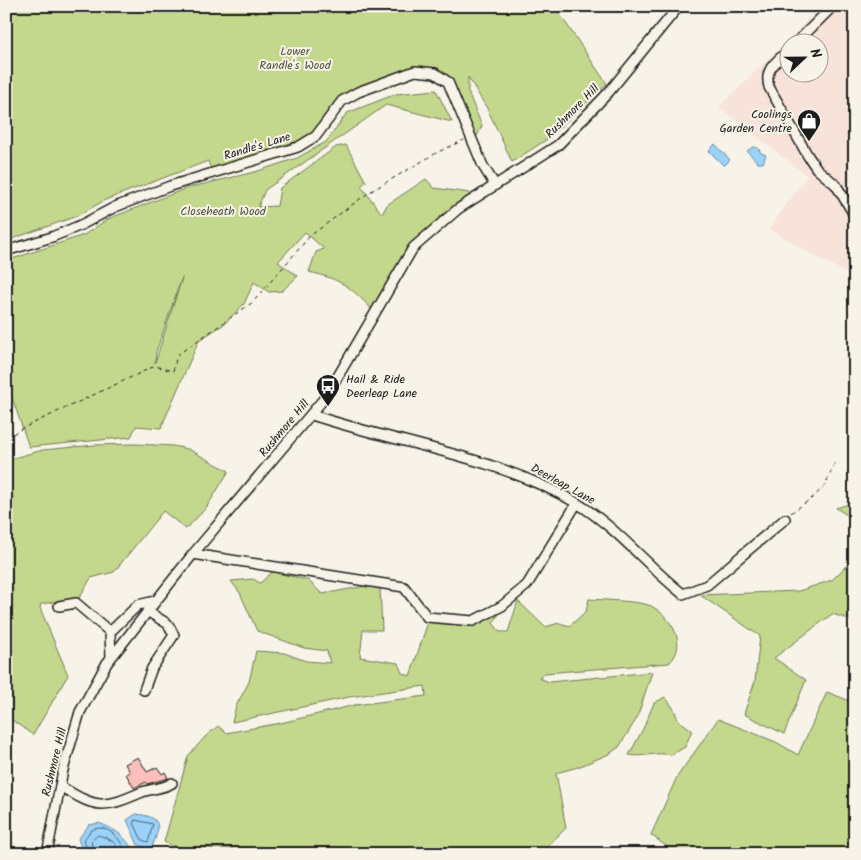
<svg xmlns="http://www.w3.org/2000/svg" width="861" height="860" font-family="Kalam,sans-serif">
<style>
.built{fill:#f8e3db;fill-rule:evenodd}
.green{fill:#c4d88d;stroke:#707a54;fill-rule:evenodd}
.water{fill:#9bd2fa;stroke:#6889a1}
.lines{fill:none;stroke-linecap:round;stroke-linejoin:round}
.shore{stroke:#4f6575;stroke-width:1}
.building{fill:#fcbfbc;stroke:#1c1c1c}
.minor-casing{stroke:#1c1c1c;stroke-width:12}
.path{stroke:#1c1c1c;stroke-width:1;stroke-dasharray:4 4;stroke-linecap:butt}
.minor{stroke:#f7f3e8;stroke-width:9}
.labels{text-anchor:middle;stroke-width:4;stroke-linejoin:round;paint-order:stroke}
.park-label{font-size:12px;fill:#4e543e;stroke:#f7f3e8}
.street-label{font-size:12px;fill:#1c1c1c;stroke:#f7f3e8}
.poi-label{font-size:12px;fill:#1c1c1c;stroke:#f7f3e8;text-anchor:end}
</style>
<rect width="100%" height="100%" fill="#f7f3e8"/>
<filter id="ink" filterUnits="userSpaceOnUse"><feTurbulence type="fractalNoise" baseFrequency=".02" numOctaves="2"/><feDisplacementMap in="SourceGraphic" scale="10" xChannelSelector="R" yChannelSelector="G"/><feConvolveMatrix kernelMatrix="1 2 1 2 8 2 1 2 1" color-interpolation-filters="sRGB"/></filter>
<g filter="url(#ink)">
<path class="built" d="M822 6H855V279L769 229 807 176 719 107ZM788 42H818V72H788Z"/>
<g class="green">
<polygon points="6,6 560,6 557,10 607,84 546,140 512,162 488,110 468,77 468,92 482,126 476,138 451,79 437,69 415,66 356,88 339,97 312,134 292,145 211,170 208,161 105,200 77,216 6,241"/>
<path d="M436 90 452 122 386 105 265 190 258 207 277 206 280 188 336 147 346 145 366 182 361 186 382 214 387 205 426 179 434 188 470 193 467 200 410 248 373 311C352 287 340 279 309 272L316 252 324 249 305 232 278 262 298 276 282 291 269 292 254 282 244 304 223 325 199 340 161 428 136 426 131 437 29 447 6 380V261L84 235 108 219 187 188 255 172 297 158 326 142 347 113 396 94ZM182 277V278L155 363 156 352Z"/>
<polygon points="136,444 173,446 188,449 229,471 206,508 186,529 163,511 114,572 91,578 79,598 41,604 40,608 68,675 33,735 9,718 6,720 6,529 9,515 6,524 6,460 43,450 95,445"/>
<polygon points="855,502 855,520 836,508"/>
<polygon points="855,557 855,621 832,614 774,658 806,680 784,734 744,714 755,681 760,636 700,595 799,591 832,580"/>
<path d="M272 572 308 580 322 594 366 586 380 588 382 630H363L360 657 398 663 402 673 410 676 428 622 473 626 501 611 493 623 500 632H508L518 601 545 627 559 623 570 626 586 611 589 599C603 600 640 601 651 606 671 616 689 645 669 663L545 673 539 678 549 682 652 672 637 718 619 747 609 754 578 767 556 773 566 828 539 854H287L278 851 176 847 164 842 188 756 206 736 218 726 226 733 281 723 355 705 426 696 425 686 349 697 232 722 236 706 249 682 256 651 284 653 306 661 330 663 327 651 304 648 257 631 240 593 231 581 253 579 260 583Z"/>
<polygon points="827,692 855,703 855,854 693,854 669,848 651,835 677,777 718,719 776,742 798,755"/>
<path d="M665 697 674 709 678 720 692 730 685 747 671 755C656 751 644 758 629 755L643 729 654 703Z"/>
</g>
<g class="water">
<polygon points="715,144 730,160 724,166 709,151"/>
<polygon points="753,147 758,148 761,153 766,155 763,163 758,163 747,151"/>
<path d="M136 814C162 817 161 825 152 847L146 848 138 845 127 820Z"/>
<path d="M99 823C113 829 122 833 131 847L128 854H84L78 839 89 825Z"/>
</g>
<g class="lines">
<g class="shore">
<polygon points="135,820 153,824 148,842 142,840 134,823"/>
<path d="M88 854 84 840C86 837 89 832 92 830 106 822 125 841 124 854"/>
<path d="M94 854 91 841 98 835C108 838 119 842 118 854"/>
</g>
</g>
<polygon class="building" points="138,757 147,772 157,767 162,774 165,772 168,778 147,784 146,782 134,788 126,774 130,772 125,764"/>
<g class="lines">
<g class="minor-casing">
<g id="minor">
<polyline points="797,42 833,6"/>
<path d="M788 51C776 62 764 69 769 87L808 156 817 169 836 185 855 216"/>
<polyline points="6,251 52,237 81,225 115,207 170,186 298,147 316,136 342,101 358,92 415,71 435,73 448,82 483,166 495,185"/>
<path d="M312 415C400 444 495 456 575 502 616 526 646 565 683 594L707 585 785 519"/>
<polyline points="193,554 404,587 427,617 473,621 502,606 527,585 577,503"/>
<polyline points="59,606 76,603 110,632 111,657"/>
<polyline points="110,632 138,605 155,601"/>
<polyline points="144,690 152,668 174,635 168,624 147,611"/>
<path d="M60 786C97 809 103 809 142 792 153 788 162 789 172 783"/>
<polyline points="47,854 63,770 80,712 107,663 193,554 327,395 413,248 458,209 558,145 608,93 679,6"/>
</g>
</g>
<g class="path">
<polyline points="6,438 23,428 155,366 173,371 177,355 253,302 310,236 368,193 438,152 464,140"/>
<polyline points="791,513 811,499 825,486 835,462"/>
</g>
<use href="#minor" class="minor"/>
</g>
</g>
<defs>
<g id="shop-pin" transform="scale(1.25)"><path d="M0 17L-7.5 6A9.5 9.5 0 1 1 7.5 6Z" fill="#1c1c1c" stroke="#f7f3e8"/><path d="M-5-2.5h2.3a2.7 3.5 0 0 1 5.4 0H5L5.5 6h-11ZM-1.5-2.5h3a1.5 2.3 0 0 0-3 0Z" fill="#fff"/></g>
<g id="bus-pin" transform="scale(1.25)"><path d="M0 17L-7.5 6A9.5 9.5 0 1 1 7.5 6Z" fill="#1c1c1c" stroke="#f7f3e8"/><path d="M-5-6H5V4H4V6H2V4H-2V6H-4V4H-5ZM-3.5-4V0h7V-4ZM-3.5 1.2v1.5H-2V1.2ZM2 1.2v1.5H3.5V1.2Z" fill="#fff"/></g>
</defs>
<g fill-rule="evenodd">
<use href="#shop-pin" x="809" y="121"/>
<use href="#bus-pin" x="328" y="386"/>
</g>
<g class="labels">
<g class="park-label">
<text x="295" y="55">Lower<tspan x="295" dy="14">Randle's Wood</tspan></text>
<text x="223" y="215">Closeheath Wood</text>
</g>
<g class="street-label">
<text transform="translate(572 111) rotate(-45)" y="4">Rushmore Hill</text>
<text transform="translate(257 146) rotate(-17)" y="4">Randle's Lane</text>
<text transform="translate(284 428) rotate(-50)" y="4">Rushmore Hill</text>
<text transform="translate(563 484) rotate(29)" y="4">Deerleap Lane</text>
<text transform="translate(54 762) rotate(-76)" y="4">Rushmore Hill</text>
</g>
<g class="poi-label">
<text x="792" y="118">Coolings<tspan x="792" dy="14">Garden Centre</tspan></text>
<text x="346" y="383" text-anchor="start">Hail &amp; Ride<tspan x="346" dy="14">Deerleap Lane</tspan></text>
</g>
</g>
<rect width="861" height="860" fill="none" stroke="#f7f3e8" stroke-width="25"/>
<rect x="12" y="12" width="836" height="835" fill="none" stroke="#1c1c1c" stroke-width="2" filter="url(#ink)"/>
<g transform="translate(804 58) rotate(68)"><circle r="24" fill="#f7f3e8" stroke="#9f9d96"/>
<path d="M0-4L9 19L0 12L-9 19Z" fill="#1c1c1c"/>
<text y="-8" font-size="14" font-weight="bold" text-anchor="middle" fill="#1c1c1c">N</text>
</g>
</svg>
